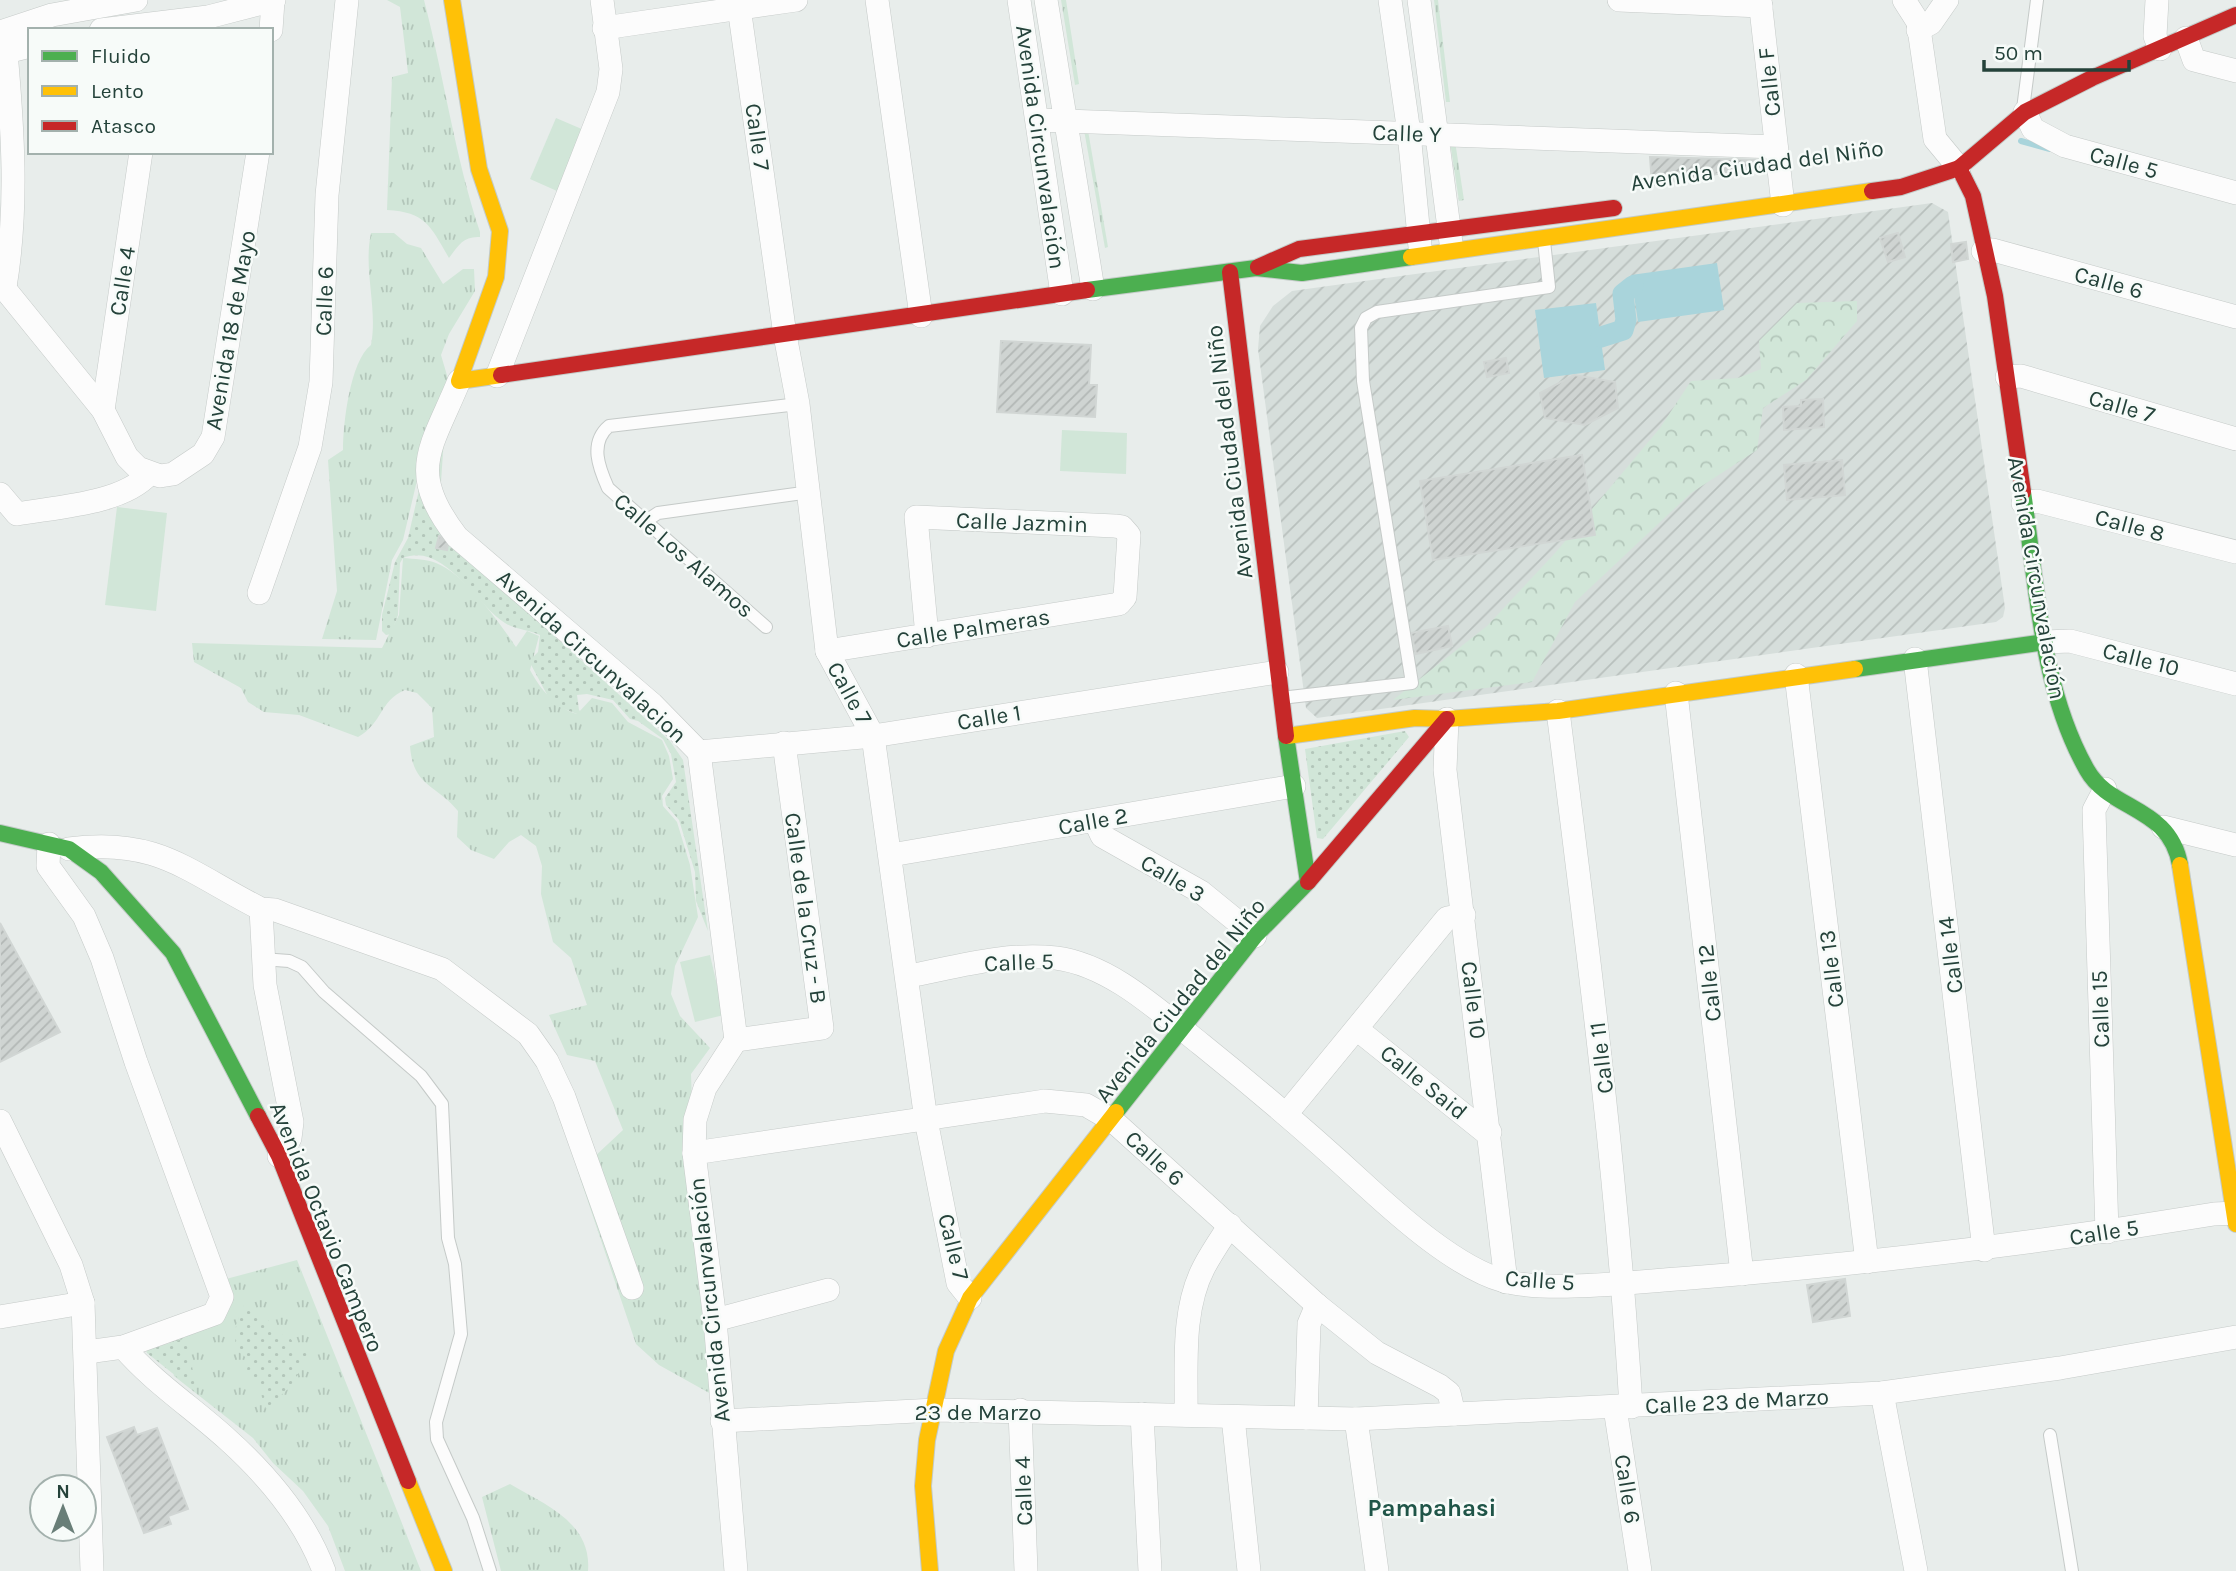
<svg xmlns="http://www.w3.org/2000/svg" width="2236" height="1571" font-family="Karla,sans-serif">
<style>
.industrial{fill:url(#industrial-furrows)}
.grass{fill:url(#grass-tufts)}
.forest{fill:url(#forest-crowns)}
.park{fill:url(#park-dots)}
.pitch{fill:#d1e6d8}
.water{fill:#a9d4db}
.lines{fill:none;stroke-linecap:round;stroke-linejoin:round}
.stream{stroke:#a9d4db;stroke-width:6}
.canal{stroke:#a9d4db;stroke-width:21}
.building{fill:url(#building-hatch);stroke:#d1d6d4;stroke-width:2}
.lane-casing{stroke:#c5cac8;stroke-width:14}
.street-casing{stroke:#c5cac8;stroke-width:24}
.fast-casing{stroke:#c3cbc8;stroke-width:18}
.slow-casing{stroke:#c3cbc8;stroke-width:18}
.jam-casing{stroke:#c3cbc8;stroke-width:18}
.lane{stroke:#fcfcfc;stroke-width:12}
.street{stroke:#fcfcfc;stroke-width:23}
.fast{stroke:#4caf50;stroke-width:16}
.slow{stroke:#ffc107;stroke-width:16}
.jam{stroke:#c62828;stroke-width:16}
.labels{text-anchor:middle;stroke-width:5;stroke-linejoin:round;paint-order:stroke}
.street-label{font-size:23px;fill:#24423a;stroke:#f7fbf9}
.neighbourhood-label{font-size:24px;font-weight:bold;fill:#1f5548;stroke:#f7fbf9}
</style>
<defs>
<pattern id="industrial-furrows" width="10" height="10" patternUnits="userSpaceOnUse" patternTransform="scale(1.75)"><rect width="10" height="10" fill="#d6dedb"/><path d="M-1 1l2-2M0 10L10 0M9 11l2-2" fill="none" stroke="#b8c0bd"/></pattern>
<pattern id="grass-tufts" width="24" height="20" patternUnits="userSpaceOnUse" patternTransform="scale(1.75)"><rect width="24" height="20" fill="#d1e6d8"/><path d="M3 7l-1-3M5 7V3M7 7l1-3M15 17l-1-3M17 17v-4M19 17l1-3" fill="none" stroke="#b3c6ba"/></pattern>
<pattern id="forest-crowns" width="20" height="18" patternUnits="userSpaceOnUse" patternTransform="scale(1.75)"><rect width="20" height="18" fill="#d1e6d8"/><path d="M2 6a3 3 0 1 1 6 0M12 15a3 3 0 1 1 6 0" fill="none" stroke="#b3c6ba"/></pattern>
<pattern id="park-dots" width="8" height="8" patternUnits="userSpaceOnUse" patternTransform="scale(1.75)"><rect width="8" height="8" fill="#d1e6d8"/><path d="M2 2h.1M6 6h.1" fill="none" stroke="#b3c6ba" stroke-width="1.8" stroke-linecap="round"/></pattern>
<pattern id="building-hatch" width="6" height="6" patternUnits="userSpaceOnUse" patternTransform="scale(1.75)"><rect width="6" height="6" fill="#cfd4d2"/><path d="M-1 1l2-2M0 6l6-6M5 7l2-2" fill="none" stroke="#b2b7b5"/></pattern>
</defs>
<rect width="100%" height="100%" fill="#e8edeb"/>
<polygon class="industrial" points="1932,203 1948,212 2005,608 2003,617 1996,622 1317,718 1306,708 1258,349 1260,326 1273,306 1292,291"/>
<g class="grass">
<path d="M387 0H424C444 77 455 157 480 232V237C463 236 458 246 449 258 431 227 426 212 387 210L392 77 408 73 400 7Z"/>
<polygon points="1061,0 1066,0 1079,84 1075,85"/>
<polygon points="1434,0 1438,0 1450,102 1446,102"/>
<polygon points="1081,113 1085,113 1108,247 1105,248"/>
<polygon points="1453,128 1464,200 1459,201 1448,129"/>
<path d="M371 233H394L407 244 421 248 443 284 463 269H474L475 291 449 334 441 355 451 389 426 442 403 540 392 560 376 640 322 639 337 591 328 460 343 450C343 424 350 361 371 345 378 308 363 270 371 233Z"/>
<path d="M403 558C414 559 427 559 436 563 465 574 499 622 516 647L527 631 539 636 530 670C540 689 556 708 577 714L592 698 612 703 628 722 662 740 669 756 673 779 662 796 663 806 677 822 690 865 698 917 675 966 671 994 680 1016 710 1048 691 1074 696 1218 711 1394 659 1365 636 1344 578 1172 623 1130 595 1061 567 1055 549 1015 587 1005 571 958 553 942 541 894 542 866 536 846 521 835 509 842 494 859 471 850 457 837 458 811C436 784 413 787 410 746L434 737 432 708 417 693 405 690C378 702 384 722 358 737L299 715 264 712 248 702 241 688 194 662 192 643 382 648 399 615Z"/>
<polygon points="297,1260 421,1571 345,1571 328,1526 303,1491 273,1463 253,1438 174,1376 169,1339 188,1331 226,1279"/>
<path d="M510 1484C546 1505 592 1523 588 1571H501L482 1497Z"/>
</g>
<polygon class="forest" points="1857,301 1857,321 1806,380 1763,408 1757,450 1691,493 1575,602 1532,682 1393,700 1487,626 1556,552 1660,428 1691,381 1738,378 1761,369 1759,341 1797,303"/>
<g class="park">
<path d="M446 409 439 511 491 578 670 741 683 760 708 931 696 901 695 872 679 820 666 805 665 798 676 782 671 754 663 739 638 721 630 719 613 700 587 694 577 695 579 710 587 718 552 704 529 661 538 652 540 635C530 630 514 629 505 623 477 606 444 541 403 558L400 563 398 615 391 634 386 635 382 631V615L395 562 408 538 430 442Z"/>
<polygon points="1405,731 1409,737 1323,839 1317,838 1305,749"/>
<path d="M244 1305 268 1320 275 1334C288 1335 292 1337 296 1349L311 1354 289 1388 266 1409 258 1385 246 1374 249 1360 235 1349 236 1325Z"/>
<polygon points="183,1339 188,1340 196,1392 147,1353 146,1350"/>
</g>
<g class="pitch">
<polygon points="556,118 584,130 557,191 530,179"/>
<polygon points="1062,430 1127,433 1126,474 1060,471"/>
<polygon points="117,507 167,513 156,611 105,605"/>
<polygon points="710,955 724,1015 695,1022 680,962"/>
</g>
<g class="water">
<polygon points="1717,263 1724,310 1638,322 1631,275"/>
<polygon points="1596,303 1605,370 1544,378 1535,310"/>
</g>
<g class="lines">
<polyline class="stream" points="2021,141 2050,149"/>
<polyline class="canal" points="1601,337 1623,330 1626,320 1623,294 1633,286"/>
</g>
<g class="building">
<polygon points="1650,157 1765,160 1765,166 1652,185"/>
<polygon points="1898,233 1905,257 1888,262 1880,238"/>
<polygon points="1966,242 1968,259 1953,262 1951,244"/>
<polygon points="1001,341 1091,345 1089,385 1097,385 1095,417 997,412"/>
<polygon points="1506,358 1509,373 1487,377 1484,362"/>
<polygon points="1574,375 1615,382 1618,408 1585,425 1545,418 1540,393"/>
<polygon points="1823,399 1824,427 1784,430 1783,407 1801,406 1801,400"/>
<polygon points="1582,455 1595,535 1433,560 1420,481"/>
<polygon points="1842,460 1845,495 1787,500 1784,465"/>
<polygon points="439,536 449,539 447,550 436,548"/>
<polygon points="1448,626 1452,646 1416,654 1411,633"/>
<polygon points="0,923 60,1032 0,1062"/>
<polygon points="1845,1279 1850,1316 1813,1322 1807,1285"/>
<polygon points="134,1427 137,1435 157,1428 188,1509 168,1516 171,1524 144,1533 107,1437"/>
</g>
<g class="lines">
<g class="lane-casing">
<g id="lane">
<polyline points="2023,109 2037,0"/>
<polyline points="646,521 658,513 810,492"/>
<path d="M766 627 608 488C599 468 589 443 609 426L798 404"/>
<polyline points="1281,698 1412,683 1363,381 1361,328 1366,318 1377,312 1549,287 1544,241"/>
<polyline points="262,959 289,961 302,967 324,992 421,1076 442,1104 448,1238 455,1264 461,1334 436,1422 437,1439 473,1518 490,1571"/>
<polyline points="2050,1435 2072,1571"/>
</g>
</g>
<g class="street-casing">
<g id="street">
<polyline points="738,0 785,335 798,404 827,651 873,736 926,1120 958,1283 970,1298"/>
<polyline points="877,0 921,316"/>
<polyline points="1019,0 1062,294"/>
<polyline points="1046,0 1093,289"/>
<polyline points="1390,0 1409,133 1420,247"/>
<polyline points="1419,0 1451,243"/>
<polyline points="1619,0 1761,6"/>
<polyline points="1760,0 1783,205"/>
<polyline points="1904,0 1918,22 1935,139 1959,168"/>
<polyline points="2157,0 2155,36 2160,49"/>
<polyline points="604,28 796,0"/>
<polyline points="101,30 208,17 274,0"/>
<polyline points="271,30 273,1"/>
<polyline points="1918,30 1931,23 1947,0"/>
<polyline points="0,32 52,15 136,0"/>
<polyline points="2186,38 2194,60 2236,71"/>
<path d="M0 47 6 52C13 132 18 208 5 287"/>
<polyline points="6,52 30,46"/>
<polyline points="2025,112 2033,129 2065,146 2236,193"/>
<polyline points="1038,120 1776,147"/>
<polyline points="1983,251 1993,250 2236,317"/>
<polyline points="0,283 103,410 127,457 138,468 160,476 173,474 203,454 213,437 258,152"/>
<polyline points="497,376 608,92 611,69 602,0"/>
<polyline points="2007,377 2021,376 2236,439"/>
<path d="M459 381C431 449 406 471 457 537L652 704 699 752 736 1040"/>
<polyline points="103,410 141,152"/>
<path d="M0 494 17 514C56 507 122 504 149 474"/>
<polyline points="2023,503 2037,501 2236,552"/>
<polyline points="259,593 310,447 321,382 327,195 347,0"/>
<polyline points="2045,642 2070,641 2236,684"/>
<polyline points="827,651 1119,604 1125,597 1129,535 1122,527 1115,526 916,517 927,636"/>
<polyline points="1915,659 1984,1250"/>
<polyline points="1796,675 1867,1262"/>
<polyline points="1676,693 1742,1274"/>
<path d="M1558 711C1587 942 1617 1173 1631 1407"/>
<polyline points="1447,719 1445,770 1506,1282"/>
<polyline points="699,752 873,736 1277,672"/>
<polyline points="2105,789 2094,810 2107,1232"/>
<polyline points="1095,821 1102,836 1201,892 1255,936"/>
<polyline points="2163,827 2236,845"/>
<polyline points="49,844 48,866 84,916 102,958 136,1062 222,1297 214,1314 123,1347 87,1352"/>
<path d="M69 849C157 837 188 872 261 909L275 910 442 969 528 1034 547 1061 564 1097 632 1288"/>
<polyline points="891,855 1294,786"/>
<polyline points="261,909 265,985 292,1122 290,1138 279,1156"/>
<path d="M908 976C956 967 1007 952 1056 958 1111 965 1160 1012 1202 1045 1258 1090 1312 1136 1364 1184 1400 1217 1457 1268 1504 1281 1548 1293 1642 1281 1690 1278 1866 1264 2040 1243 2214 1214L2236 1213"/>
<polyline points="1358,1030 1484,1131 1490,1132"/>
<polyline points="736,1040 822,1028 784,743"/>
<polyline points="1287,1113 1447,918 1464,915"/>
<polyline points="0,1121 71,1265 83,1303 92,1571"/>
<polyline points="694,1153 1045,1101 1086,1105 1112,1120 1317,1305 1377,1353 1440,1386 1449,1393 1454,1414"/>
<polyline points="0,1317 83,1303"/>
<polyline points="715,1320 828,1290"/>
<path d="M123 1347C153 1382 193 1408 227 1439 267 1475 305 1520 324 1571"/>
<polyline points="1882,1393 1916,1571"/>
<polyline points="1615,1408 1640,1571"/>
<polyline points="1020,1410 1026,1571"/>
<polyline points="1142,1414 1150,1571"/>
<path d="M1186 1415C1187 1366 1181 1311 1204 1267 1212 1252 1221 1239 1230 1225"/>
<polyline points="1233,1417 1249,1571"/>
<polyline points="1306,1418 1309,1324 1317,1305"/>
<polyline points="1356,1419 1377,1571"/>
<polyline points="722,1421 935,1410 1356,1419 1882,1393 2060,1368 2236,1337"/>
<polyline points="736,1571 715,1320 694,1153 695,1120 705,1088 736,1040"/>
</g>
</g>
<g class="fast-casing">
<g id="fast">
<polyline points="1087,290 1256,268 1302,273 1411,257"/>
<path d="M2023 492C2037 584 2040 687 2087 770 2110 811 2170 806 2180 865"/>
<polyline points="1855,669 2045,642"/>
<polyline points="0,833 69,849 101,872 173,953 258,1116"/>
<polyline points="1116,1112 1255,936 1308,882 1286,736"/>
</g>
</g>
<g class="slow-casing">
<g id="slow">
<polyline points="452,0 479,169 500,231 496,277 459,381 501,375"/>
<polyline points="1411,257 1872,191"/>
<polyline points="1287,736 1415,718 1447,719 1558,711 1855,669"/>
<polyline points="2180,865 2236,1224"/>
<polyline points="408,1481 444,1571"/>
<polyline points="930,1571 923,1486 927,1440 946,1351 970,1298 1116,1112"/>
</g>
</g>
<g class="jam-casing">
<g id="jam">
<polyline points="1959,168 1973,196 1995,296 2023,492"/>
<polyline points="1872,191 1901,187 1959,168 2025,112 2092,78 2236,15"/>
<polyline points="1258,267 1299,249 1614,208"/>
<polyline points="1230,272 1286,736"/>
<polyline points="501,375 1087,290"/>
<polyline points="1308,882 1447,719"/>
<polyline points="258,1116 279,1156 408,1481"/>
</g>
</g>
<use href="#lane" class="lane"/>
<use href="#street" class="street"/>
<use href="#fast" class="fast"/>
<use href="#slow" class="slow"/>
<use href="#jam" class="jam"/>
</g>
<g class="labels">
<g class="street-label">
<text transform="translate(1769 82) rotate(-96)" y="8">Calle F</text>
<text transform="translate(1407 133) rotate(2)" y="8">Calle Y</text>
<text transform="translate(758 137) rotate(82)" y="8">Calle 7</text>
<text transform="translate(1041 147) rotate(82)" y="8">Avenida Circunvalación</text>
<text transform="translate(2124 162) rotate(15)" y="8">Calle 5</text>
<text transform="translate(1757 165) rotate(-8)" y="8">Avenida Ciudad del Niño</text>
<text transform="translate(122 281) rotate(-81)" y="8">Calle 4</text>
<text transform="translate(2109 282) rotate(15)" y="8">Calle 6</text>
<text transform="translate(324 301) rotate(-88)" y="8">Calle 6</text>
<text transform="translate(230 330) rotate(-80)" y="8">Avenida 18 de Mayo</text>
<text transform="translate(2122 406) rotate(16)" y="8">Calle 7</text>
<text transform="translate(1229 452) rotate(-97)" y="8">Avenida Ciudad del Niño</text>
<text transform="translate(1022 522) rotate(2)" y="8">Calle Jazmin</text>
<text transform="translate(2130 525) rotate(15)" y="8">Calle 8</text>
<text transform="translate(684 555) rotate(41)" y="8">Calle Los Alamos</text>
<text transform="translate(2037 578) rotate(80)" y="8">Avenida Circunvalación</text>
<text transform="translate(973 628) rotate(-9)" y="8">Calle Palmeras</text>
<text transform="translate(592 656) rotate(42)" y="8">Avenida Circunvalacion</text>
<text transform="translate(2141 659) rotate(14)" y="8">Calle 10</text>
<text transform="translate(850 693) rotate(61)" y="8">Calle 7</text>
<text transform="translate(989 717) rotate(-9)" y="8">Calle 1</text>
<text transform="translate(1093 821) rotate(-10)" y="8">Calle 2</text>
<text transform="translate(1173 878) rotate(31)" y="8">Calle 3</text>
<text transform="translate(806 908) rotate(82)" y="8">Calle de la Cruz - B</text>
<text transform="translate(1950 955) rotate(-97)" y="8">Calle 14</text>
<text transform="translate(1019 962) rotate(-2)" y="8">Calle 5</text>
<text transform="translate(1831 969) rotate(-97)" y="8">Calle 13</text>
<text transform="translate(1709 983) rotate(-96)" y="8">Calle 12</text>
<text transform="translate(1180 1000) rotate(-51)" y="8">Avenida Ciudad del Niño</text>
<text transform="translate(1474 1000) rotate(83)" y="8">Calle 10</text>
<text transform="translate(2100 1009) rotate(-92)" y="8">Calle 15</text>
<text transform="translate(1601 1058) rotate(-97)" y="8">Calle 11</text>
<text transform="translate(1424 1082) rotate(39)" y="8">Calle Said</text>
<text transform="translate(1155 1158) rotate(42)" y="8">Calle 6</text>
<text transform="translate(327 1227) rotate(68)" y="8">Avenida Octavio Campero</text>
<text transform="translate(2104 1232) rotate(-9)" y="8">Calle 5</text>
<text transform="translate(954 1247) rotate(76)" y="8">Calle 7</text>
<text transform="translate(1540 1280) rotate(4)" y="8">Calle 5</text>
<text transform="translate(709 1300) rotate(-96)" y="8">Avenida Circunvalación</text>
<text transform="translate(1737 1401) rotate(-3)" y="8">Calle 23 de Marzo</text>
<text x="978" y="1420">23 de Marzo</text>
<text transform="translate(1628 1489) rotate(81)" y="8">Calle 6</text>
<text transform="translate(1023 1491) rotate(-92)" y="8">Calle 4</text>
</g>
<g class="neighbourhood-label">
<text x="1432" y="1516">Pampahasi</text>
</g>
</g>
<rect x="28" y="28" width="245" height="126" fill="#f7fbf9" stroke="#a3b1ad" stroke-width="2"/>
<rect x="42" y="51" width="35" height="10" fill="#4caf50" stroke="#a3b1ad" stroke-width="2"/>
<text x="91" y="63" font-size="21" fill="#24423a">Fluido</text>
<rect x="42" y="86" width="35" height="10" fill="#ffc107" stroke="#a3b1ad" stroke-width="2"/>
<text x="91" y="98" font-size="21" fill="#24423a">Lento</text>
<rect x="42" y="121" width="35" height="10" fill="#c62828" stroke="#a3b1ad" stroke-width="2"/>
<text x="91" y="133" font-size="21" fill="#24423a">Atasco</text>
<g transform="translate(63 1508)"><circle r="33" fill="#f7fbf9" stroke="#a3b1ad" stroke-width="2"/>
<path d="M0-5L12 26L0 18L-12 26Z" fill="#697e78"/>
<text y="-10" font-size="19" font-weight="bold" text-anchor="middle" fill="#24423a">N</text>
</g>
<path d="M1984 60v10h145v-10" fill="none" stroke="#24423a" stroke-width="3.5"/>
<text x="1994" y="60" font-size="21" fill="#24423a" stroke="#f7fbf9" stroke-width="5" paint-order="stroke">50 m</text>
</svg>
